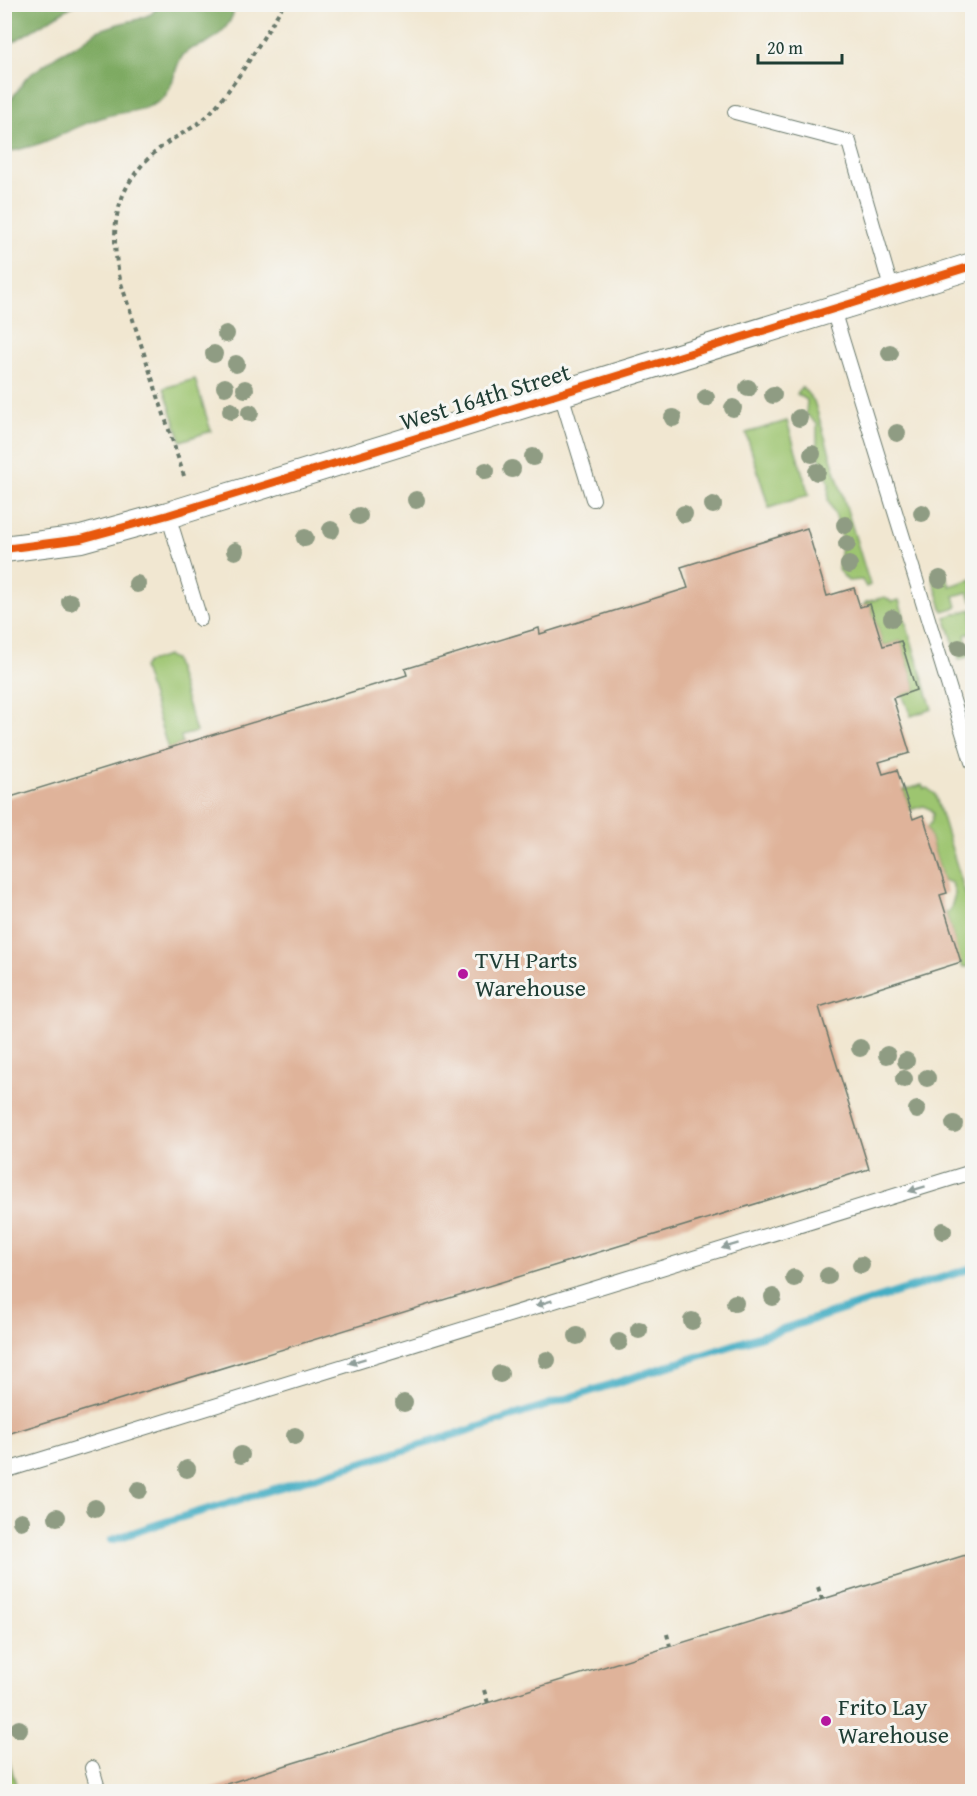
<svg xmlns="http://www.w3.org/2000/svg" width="977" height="1796" font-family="'Gentium Book Plus',serif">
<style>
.green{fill:#9dc570;stroke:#5e8152;stroke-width:1.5}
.forest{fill:#7eaa62;stroke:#4e744b;stroke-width:1.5}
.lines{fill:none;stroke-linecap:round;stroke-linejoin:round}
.stream{stroke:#45aec4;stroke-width:8}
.building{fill:#dfb39a}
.lane-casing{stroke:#68786b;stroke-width:16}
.street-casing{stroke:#68786b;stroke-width:28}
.path{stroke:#68786b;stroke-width:4;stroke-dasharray:4.5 4.5;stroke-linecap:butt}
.lane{stroke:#fff;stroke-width:14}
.street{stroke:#fff;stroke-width:26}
.cycleway-casing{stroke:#f6f6f2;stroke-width:11}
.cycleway{stroke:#e8590c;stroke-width:8}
.tree{fill:#8f9c83}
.oneway{fill:#8f9e9a}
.poi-dot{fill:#b5179e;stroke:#f6f6f2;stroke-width:2}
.labels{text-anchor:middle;stroke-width:6;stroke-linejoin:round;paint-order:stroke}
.street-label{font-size:24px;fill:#1f3d34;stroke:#f6f6f2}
.poi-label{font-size:24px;fill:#1f3d34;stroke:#f6f6f2;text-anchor:start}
</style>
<rect width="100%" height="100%" fill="#f6f6f2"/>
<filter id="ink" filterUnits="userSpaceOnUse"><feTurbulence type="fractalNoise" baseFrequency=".0167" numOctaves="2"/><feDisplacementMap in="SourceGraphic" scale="12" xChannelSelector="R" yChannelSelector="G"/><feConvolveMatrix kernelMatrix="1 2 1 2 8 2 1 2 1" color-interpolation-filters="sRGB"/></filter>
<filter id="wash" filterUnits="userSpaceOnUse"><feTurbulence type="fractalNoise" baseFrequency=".008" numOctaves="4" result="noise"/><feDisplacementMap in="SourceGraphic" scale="24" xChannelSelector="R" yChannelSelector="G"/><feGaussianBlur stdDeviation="1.35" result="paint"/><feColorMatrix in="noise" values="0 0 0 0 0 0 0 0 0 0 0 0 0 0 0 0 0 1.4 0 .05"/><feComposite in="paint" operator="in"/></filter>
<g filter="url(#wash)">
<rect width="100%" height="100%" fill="#f1e7d1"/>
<g class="green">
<polygon points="195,379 211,431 181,441 164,388"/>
<polygon points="802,387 814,401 870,585 866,587 862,580 848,581 838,570 842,538 836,517 828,500 829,484 825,469 817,453 817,424 806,414 807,400 797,394"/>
<polygon points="787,421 809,495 769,508 746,433"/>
<polygon points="940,566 943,568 950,586 972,579 972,602 968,592 954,596 957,607 943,611 933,580 933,571"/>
<polygon points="885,597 892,602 899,600 932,709 911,716 902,694 916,690 901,641 883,646 870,604 863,606 866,602"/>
<polygon points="972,609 972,632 965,635 969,655 965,658 959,659 945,617"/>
<polygon points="167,656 174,659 196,732 181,736 182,744 168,749 143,668 148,662"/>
<path d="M922 785 924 789 927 788 935 794 972 915V966C968 967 964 968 961 965L946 913 950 911 955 894 952 883 943 880 927 827 931 823 933 814 930 809 923 806 910 810 904 790Z"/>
<polygon points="5,1748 18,1791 5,1791"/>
</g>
<g class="forest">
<polygon points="5,4 74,4 74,5 5,47"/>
<path d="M161 4 234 5C235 21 220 36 206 43 201 46 194 47 189 50 173 60 177 83 164 97 150 112 122 111 104 117 83 123 64 134 44 142 32 147 18 149 5 153V108L27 77 58 55 82 42 97 31 118 24 139 19 151 14Z"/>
</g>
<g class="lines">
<polyline class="stream" points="112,1540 159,1524 473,1429 972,1268"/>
</g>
<g id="blocks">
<g class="building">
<polygon points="807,528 827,596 854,588 860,607 870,604 883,646 901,641 916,690 893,698 910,753 879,762 883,774 897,770 913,819 923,815 947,893 940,895 961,962 819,1007 869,1169 4,1435 4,799 407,675 405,669 539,628 540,634 688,588 681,567"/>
<polygon points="972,1553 972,1792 201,1792 293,1763"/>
</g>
</g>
</g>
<g filter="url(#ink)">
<use href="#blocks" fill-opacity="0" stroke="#68786b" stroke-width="1.5"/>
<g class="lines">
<g class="lane-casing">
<g id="lane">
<polyline points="735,112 849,142 892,291"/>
<polyline points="833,310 972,762"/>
<polyline points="561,394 593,499"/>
<polyline points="168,515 200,619"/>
<polyline points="4,1471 972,1172"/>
<polyline points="92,1768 99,1792"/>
</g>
</g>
<g class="street-casing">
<polyline id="street" points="4,549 81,539 168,515 972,266"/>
</g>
<g class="path">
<path d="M184 476 121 283C107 226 116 181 164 145 179 134 197 127 209 114 239 81 260 42 284 4"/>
<polyline points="818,1587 822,1599"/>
<polyline points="667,1634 670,1646"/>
<polyline points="484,1690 488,1703"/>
</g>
<use href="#lane" class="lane"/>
<use href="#street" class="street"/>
<g class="cycleway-casing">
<polyline id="cycleway" points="4,549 81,539 168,515 972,266"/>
</g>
<use href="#cycleway" class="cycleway"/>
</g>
<g class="tree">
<circle cx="226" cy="334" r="9"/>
<circle cx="890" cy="353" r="9"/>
<circle cx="214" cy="354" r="9"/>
<circle cx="236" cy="364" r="9"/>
<circle cx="225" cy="387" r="9"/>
<circle cx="748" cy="388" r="9"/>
<circle cx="245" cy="389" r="9"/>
<circle cx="773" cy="395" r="9"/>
<circle cx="706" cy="398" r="9"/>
<circle cx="733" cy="408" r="9"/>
<circle cx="231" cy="411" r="9"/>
<circle cx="250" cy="413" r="9"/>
<circle cx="673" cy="418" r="9"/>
<circle cx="799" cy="418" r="9"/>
<circle cx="897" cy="433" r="9"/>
<circle cx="812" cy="454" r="9"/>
<circle cx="533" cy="457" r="9"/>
<circle cx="512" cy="469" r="9"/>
<circle cx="486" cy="471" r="9"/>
<circle cx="817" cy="472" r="9"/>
<circle cx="416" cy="500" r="9"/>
<circle cx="713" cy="505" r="9"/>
<circle cx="922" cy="513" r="9"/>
<circle cx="684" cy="514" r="9"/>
<circle cx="359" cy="516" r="9"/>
<circle cx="845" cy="525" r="9"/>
<circle cx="331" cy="530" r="9"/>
<circle cx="305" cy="538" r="9"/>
<circle cx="847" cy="544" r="9"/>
<circle cx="235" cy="551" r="9"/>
<circle cx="849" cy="565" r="9"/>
<circle cx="940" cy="579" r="9"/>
<circle cx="137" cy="584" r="9"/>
<circle cx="70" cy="602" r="9"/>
<circle cx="892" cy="618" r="9"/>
<circle cx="959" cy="648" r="9"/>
<circle cx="860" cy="1048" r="9"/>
<circle cx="887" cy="1055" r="9"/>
<circle cx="906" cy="1061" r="9"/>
<circle cx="927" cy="1078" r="9"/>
<circle cx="904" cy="1079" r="9"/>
<circle cx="917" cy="1110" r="9"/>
<circle cx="954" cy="1124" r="9"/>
<circle cx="943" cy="1231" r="9"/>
<circle cx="861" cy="1265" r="9"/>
<circle cx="828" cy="1276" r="9"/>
<circle cx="794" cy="1278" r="9"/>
<circle cx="773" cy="1297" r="9"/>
<circle cx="735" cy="1303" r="9"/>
<circle cx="692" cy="1321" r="9"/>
<circle cx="639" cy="1330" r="9"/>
<circle cx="577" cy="1336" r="9"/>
<circle cx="619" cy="1342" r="9"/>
<circle cx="547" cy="1360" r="9"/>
<circle cx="500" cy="1374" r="9"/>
<circle cx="404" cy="1403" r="9"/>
<circle cx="295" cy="1436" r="9"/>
<circle cx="241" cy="1455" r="9"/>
<circle cx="187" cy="1469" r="9"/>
<circle cx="139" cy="1490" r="9"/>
<circle cx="95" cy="1508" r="9"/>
<circle cx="57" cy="1517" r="9"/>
<circle cx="21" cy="1521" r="9"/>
<circle cx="19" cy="1729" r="9"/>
</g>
<defs><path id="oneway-solid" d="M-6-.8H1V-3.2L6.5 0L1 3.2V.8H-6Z" transform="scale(1.5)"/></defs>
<g class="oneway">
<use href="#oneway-solid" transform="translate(917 1189) rotate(163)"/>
<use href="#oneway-solid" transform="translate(730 1246) rotate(163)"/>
<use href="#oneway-solid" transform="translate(544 1303) rotate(163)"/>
<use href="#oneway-solid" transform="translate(357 1361) rotate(163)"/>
</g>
</g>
<g class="poi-dot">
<circle cx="463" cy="974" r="6"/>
<circle cx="826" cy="1721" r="6"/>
</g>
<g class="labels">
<g class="street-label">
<text transform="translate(485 397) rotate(-17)" y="8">West 164th Street</text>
</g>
<g class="poi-label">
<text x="475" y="968">TVH Parts<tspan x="475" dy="28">Warehouse</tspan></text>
<text x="838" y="1715">Frito Lay<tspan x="838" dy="28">Warehouse</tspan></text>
</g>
</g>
<rect width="977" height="1796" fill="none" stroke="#f6f6f2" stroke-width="24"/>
<path d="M758 54v9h84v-9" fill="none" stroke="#1f3d34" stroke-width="3"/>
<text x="767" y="54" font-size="18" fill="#1f3d34" stroke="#f6f6f2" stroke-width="4.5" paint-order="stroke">20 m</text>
</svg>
